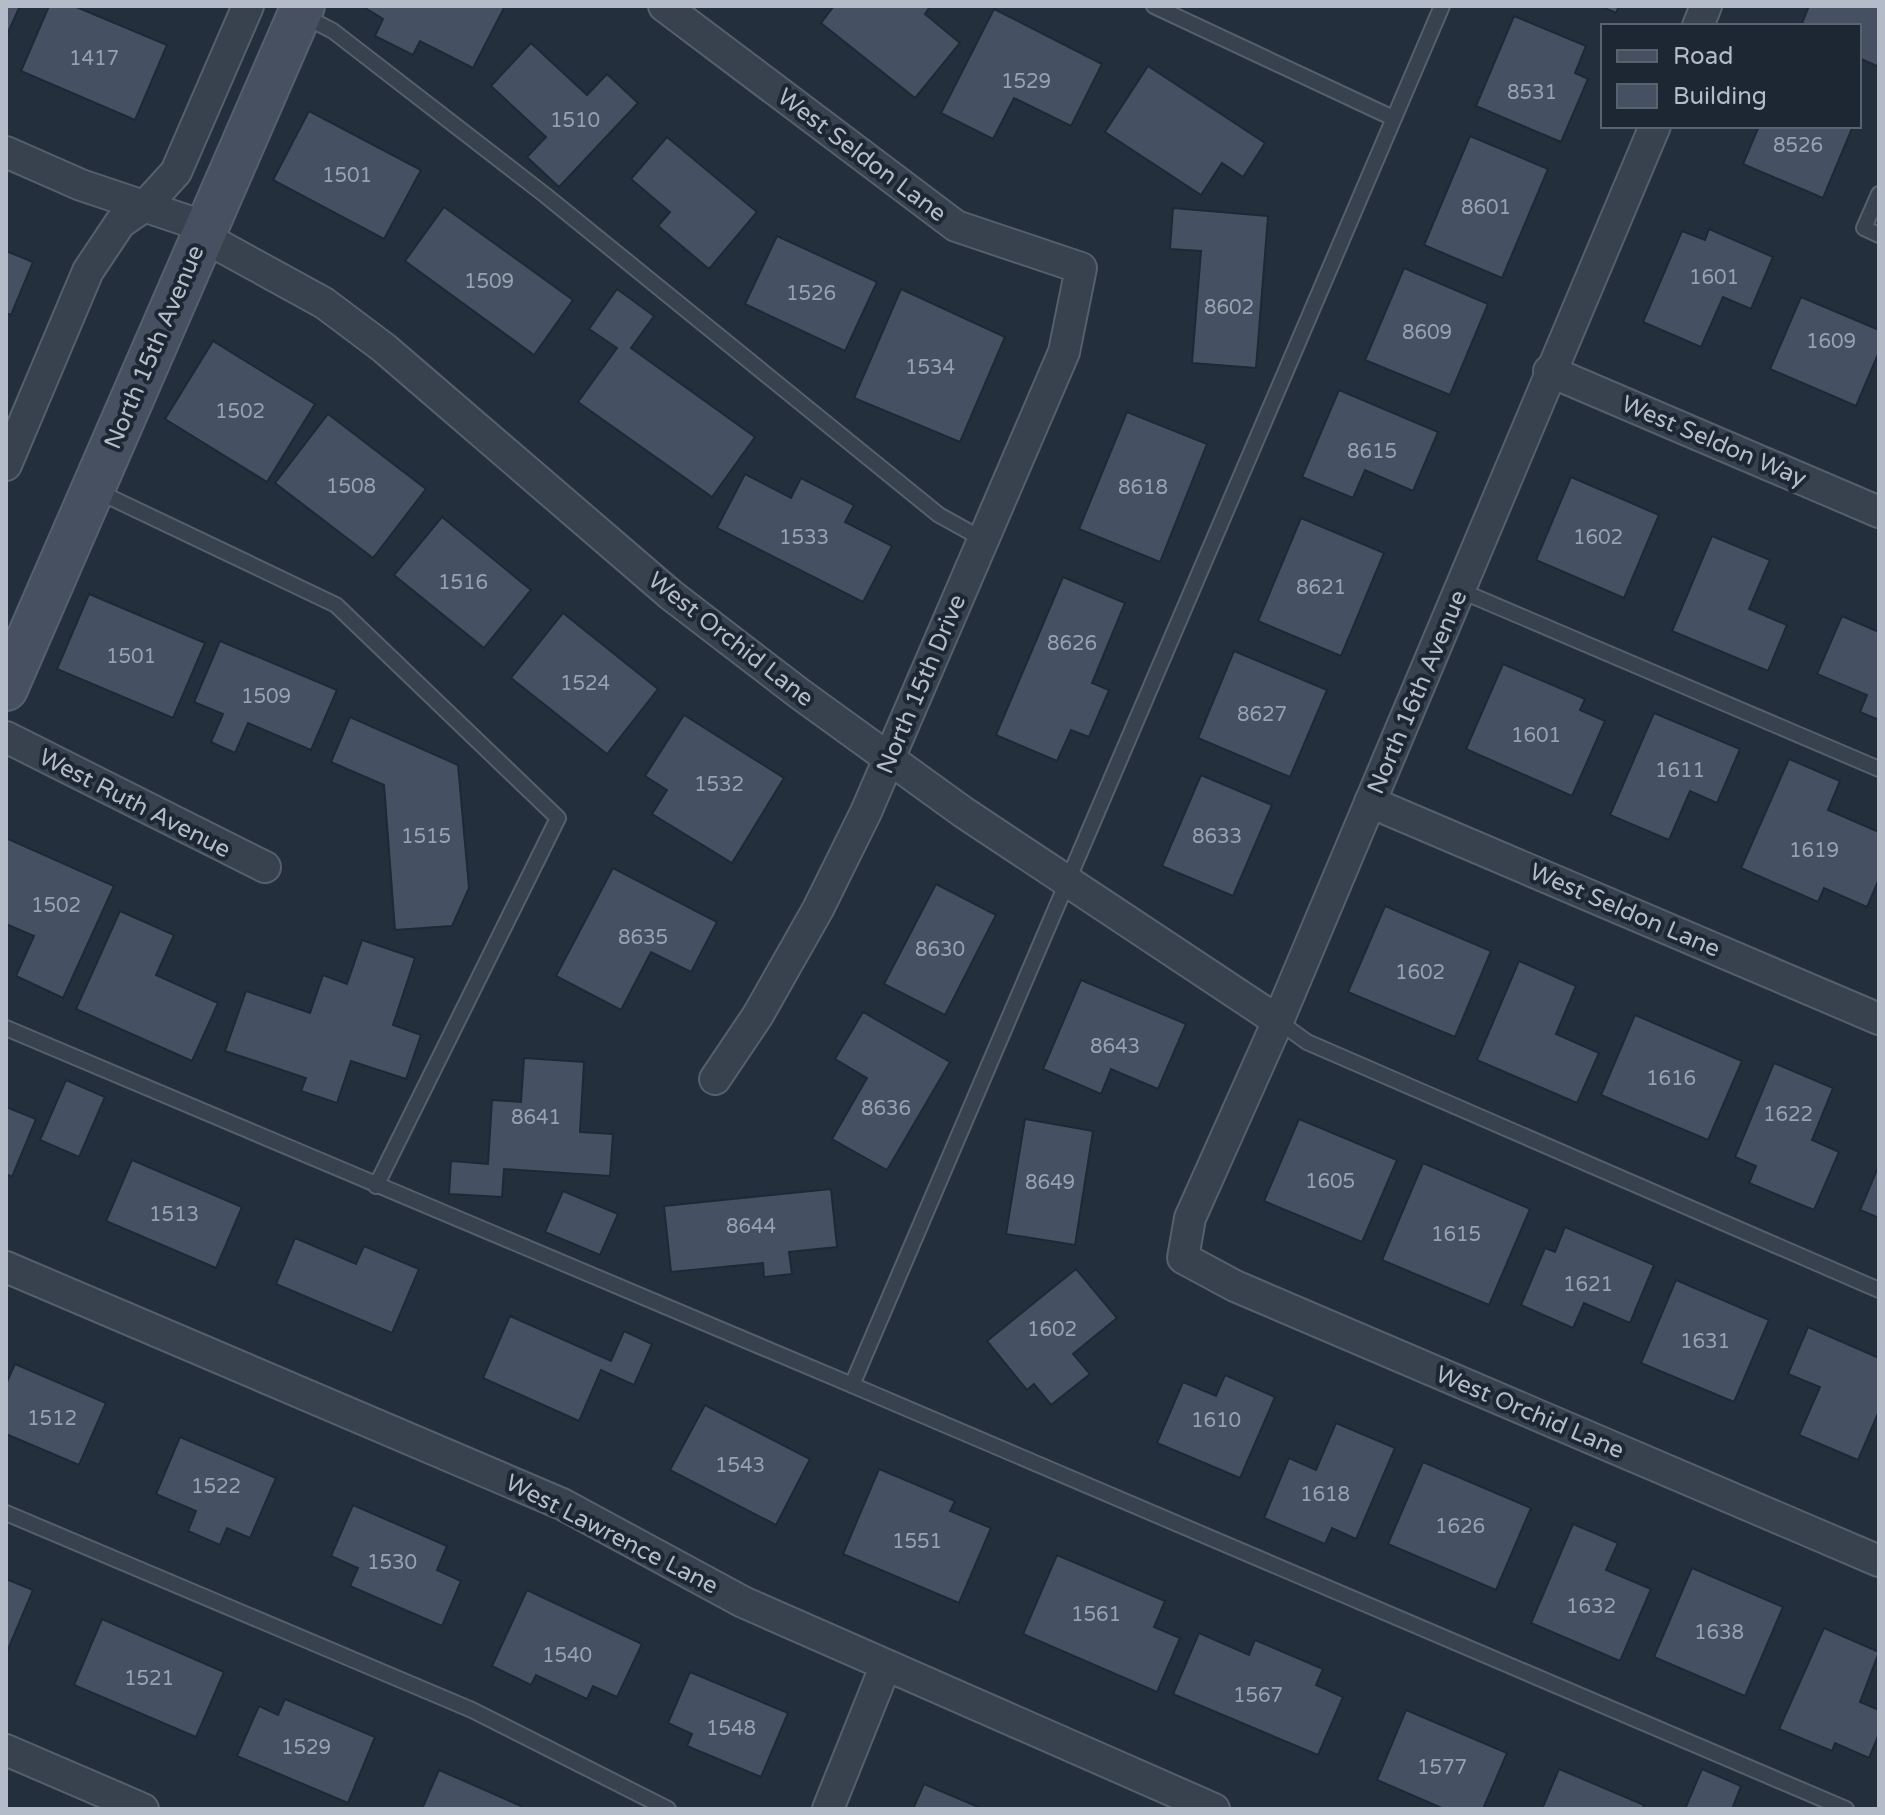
<svg xmlns="http://www.w3.org/2000/svg" width="1885" height="1815" font-family="'Varela Round',sans-serif">
<style>
.building{fill:#455162;stroke:#1f2835;stroke-width:2}
.lines{fill:none;stroke-linecap:round;stroke-linejoin:round}
.lane-casing{stroke:#565f6c;stroke-width:18}
.street-casing{stroke:#565f6c;stroke-width:34}
.secondary-casing{stroke:#565f6c;stroke-width:46}
.lane{stroke:#38414e;stroke-width:14}
.street{stroke:#38414e;stroke-width:30}
.secondary{stroke:#465061;stroke-width:42}
.labels{text-anchor:middle;stroke-width:8;stroke-linejoin:round;paint-order:stroke}
.number-label{font-size:20px;fill:#98a1af}
.street-label{font-size:24px;fill:#b4bcc9;stroke:#1d2633}
</style>
<rect width="100%" height="100%" fill="#242f3e"/>
<g class="building">
<polygon points="6,6 20,6 6,37"/>
<polygon points="49,6 74,6 167,45 135,120 21,71"/>
<polygon points="362,6 505,6 473,68 420,41 413,55 375,36 383,19"/>
<polygon points="834,6 926,6 929,8 925,14 960,43 915,98 821,23"/>
<polygon points="1600,6 1619,6 1616,13"/>
<polygon points="1809,6 1879,6 1879,67 1859,58 1859,26 1801,26"/>
<polygon points="994,9 1102,64 1071,126 1014,98 993,139 941,113"/>
<polygon points="1514,16 1586,46 1575,73 1588,79 1561,142 1476,106"/>
<polygon points="531,43 587,95 607,74 638,103 559,187 527,157 546,137 491,86"/>
<polygon points="1148,66 1265,143 1243,177 1222,163 1201,195 1105,132"/>
<polygon points="309,111 421,170 384,239 273,180"/>
<polygon points="1759,126 1853,126 1823,198 1743,164"/>
<polygon points="1470,136 1548,169 1502,278 1424,245"/>
<polygon points="667,137 757,212 709,269 658,226 670,212 631,179"/>
<polygon points="444,207 573,300 534,355 405,261"/>
<polygon points="1173,208 1268,216 1256,368 1192,363 1201,251 1170,249"/>
<polygon points="1709,229 1773,257 1751,309 1723,297 1701,347 1643,322 1682,231 1705,240"/>
<polygon points="777,236 877,282 845,351 745,304"/>
<polygon points="6,251 33,262 11,315 6,313"/>
<polygon points="1404,268 1488,304 1450,395 1365,360"/>
<polygon points="617,289 654,316 631,348 755,437 712,497 578,402 617,348 589,329"/>
<polygon points="901,289 1005,337 960,442 854,398"/>
<polygon points="1801,297 1879,330 1879,352 1856,406 1770,369"/>
<polygon points="213,341 315,404 267,482 165,419"/>
<polygon points="1339,390 1438,432 1413,491 1365,470 1353,498 1302,477"/>
<polygon points="1127,412 1207,444 1160,562 1079,529"/>
<polygon points="328,414 426,489 373,558 275,483"/>
<polygon points="745,474 791,498 801,478 854,505 845,522 892,546 863,602 717,528"/>
<polygon points="1571,477 1659,515 1624,598 1536,560"/>
<polygon points="442,517 531,590 484,648 394,575"/>
<polygon points="1301,518 1384,553 1341,656 1258,621"/>
<polygon points="1712,536 1770,560 1749,609 1787,625 1768,671 1672,631"/>
<polygon points="1063,577 1125,603 1092,683 1109,690 1089,737 1071,730 1057,761 996,735"/>
<polygon points="89,594 205,643 173,718 57,669"/>
<polygon points="563,613 658,689 607,754 511,678"/>
<polygon points="1842,616 1879,632 1879,720 1860,712 1867,695 1817,674"/>
<polygon points="220,641 337,690 311,750 248,723 235,753 211,742 223,714 194,702"/>
<polygon points="1234,651 1327,690 1290,777 1198,738"/>
<polygon points="1503,664 1585,699 1580,710 1605,721 1572,796 1466,749"/>
<polygon points="1654,713 1740,749 1717,803 1690,791 1669,840 1610,815"/>
<polygon points="684,715 784,778 732,863 652,814 667,790 645,776"/>
<polygon points="350,717 458,765 469,888 452,926 395,930 384,785 331,762"/>
<polygon points="1789,759 1840,781 1828,810 1879,832 1879,879 1867,907 1824,888 1818,902 1741,868"/>
<polygon points="1201,775 1272,805 1233,896 1162,866"/>
<polygon points="6,838 114,886 63,998 16,976 34,936 6,924"/>
<polygon points="613,868 717,922 691,972 651,952 621,1010 556,976"/>
<polygon points="936,884 996,915 945,1015 884,984"/>
<polygon points="1385,906 1491,951 1455,1037 1348,992"/>
<polygon points="120,911 174,935 156,975 218,1003 192,1061 76,1009"/>
<polygon points="362,940 415,958 393,1025 421,1035 406,1079 351,1061 337,1103 301,1091 306,1078 225,1051 246,991 310,1013 323,975 347,984"/>
<polygon points="1519,961 1576,986 1556,1034 1599,1053 1577,1103 1477,1060"/>
<polygon points="1081,980 1186,1024 1158,1089 1111,1069 1101,1094 1043,1069"/>
<polygon points="863,1012 950,1062 887,1170 832,1139 867,1078 835,1059"/>
<polygon points="1635,1015 1742,1061 1708,1140 1601,1095"/>
<polygon points="524,1058 584,1062 580,1132 613,1134 610,1176 504,1169 502,1197 449,1194 451,1161 488,1164 492,1100 521,1102"/>
<polygon points="1774,1063 1833,1088 1812,1140 1839,1152 1814,1210 1749,1183 1756,1166 1735,1157"/>
<polygon points="66,1080 105,1097 79,1157 40,1140"/>
<polygon points="6,1107 36,1119 12,1177 6,1174"/>
<polygon points="1025,1119 1093,1131 1075,1245 1006,1234"/>
<polygon points="1299,1119 1397,1160 1362,1242 1264,1201"/>
<polygon points="132,1160 242,1207 216,1268 106,1221"/>
<polygon points="1423,1163 1530,1209 1489,1305 1382,1260"/>
<polygon points="1879,1165 1879,1218 1860,1210"/>
<polygon points="831,1189 837,1247 789,1252 792,1274 764,1277 763,1263 671,1272 664,1206"/>
<polygon points="563,1191 618,1214 600,1255 545,1232"/>
<polygon points="1565,1227 1654,1265 1630,1323 1584,1303 1573,1328 1521,1305 1545,1248 1555,1252"/>
<polygon points="295,1238 356,1264 364,1246 419,1269 392,1333 276,1284"/>
<polygon points="1076,1269 1117,1318 1073,1354 1090,1374 1051,1405 1034,1384 1027,1390 987,1341"/>
<polygon points="1676,1280 1769,1320 1734,1402 1641,1363"/>
<polygon points="510,1316 611,1361 624,1331 652,1344 634,1385 601,1370 579,1421 483,1378"/>
<polygon points="1808,1327 1879,1358 1879,1411 1858,1460 1799,1435 1820,1387 1788,1374"/>
<polygon points="15,1364 106,1403 79,1465 6,1434 6,1384"/>
<polygon points="1225,1375 1275,1397 1240,1478 1157,1443 1183,1382 1216,1396"/>
<polygon points="705,1405 810,1459 776,1525 670,1470"/>
<polygon points="1336,1423 1395,1448 1356,1539 1332,1528 1325,1544 1264,1518 1289,1458 1316,1470"/>
<polygon points="180,1437 276,1478 250,1538 227,1528 220,1545 188,1531 196,1511 156,1494"/>
<polygon points="1423,1462 1531,1508 1496,1590 1388,1544"/>
<polygon points="879,1469 955,1501 950,1511 991,1528 959,1603 843,1554"/>
<polygon points="353,1505 447,1546 437,1570 461,1581 442,1626 350,1586 358,1568 331,1556"/>
<polygon points="1573,1524 1618,1543 1606,1570 1651,1589 1620,1661 1531,1623"/>
<polygon points="1057,1555 1165,1601 1154,1627 1180,1638 1157,1692 1023,1634"/>
<polygon points="1692,1568 1783,1607 1745,1696 1654,1657"/>
<polygon points="6,1579 33,1590 6,1654"/>
<polygon points="527,1590 642,1644 617,1697 593,1686 587,1699 536,1675 531,1685 492,1666"/>
<polygon points="102,1619 224,1672 196,1737 74,1685"/>
<polygon points="1824,1628 1879,1652 1860,1702 1879,1710 1879,1734 1869,1758 1835,1743 1832,1751 1779,1729"/>
<polygon points="1199,1633 1249,1655 1255,1640 1323,1669 1316,1685 1343,1697 1318,1755 1173,1694"/>
<polygon points="690,1672 788,1713 761,1777 687,1746 692,1734 668,1723"/>
<polygon points="285,1699 375,1737 348,1803 237,1756 259,1706 278,1715"/>
<polygon points="1406,1710 1507,1753 1483,1809 1444,1809 1377,1780"/>
<polygon points="1559,1769 1644,1805 1642,1809 1542,1809"/>
<polygon points="1702,1769 1741,1786 1732,1809 1685,1809"/>
<polygon points="439,1770 521,1806 520,1809 422,1809"/>
<polygon points="924,1784 983,1809 913,1809"/>
</g>
<g class="lines">
<g class="lane-casing">
<g id="lane">
<polyline points="1154,6 1393,118"/>
<polyline points="1442,6 852,1385 1846,1809"/>
<polyline points="304,16 333,31 545,195 939,515 984,540"/>
<polyline points="1879,194 1864,228 1879,235"/>
<polyline points="97,491 336,605 558,818 376,1186"/>
<polyline points="1459,590 1879,769"/>
<polyline points="1278,1021 1307,1042 1879,1290"/>
<polyline points="6,1028 852,1385"/>
<polyline points="6,1513 472,1710 668,1809"/>
</g>
</g>
<g class="street-casing">
<g id="street">
<polyline points="664,6 956,226 1081,268 1064,352 866,812 818,909 758,1015 715,1079"/>
<polyline points="1698,26 1706,6"/>
<polyline points="1655,126 1278,1021 1190,1218 1183,1258 1235,1286 1879,1561"/>
<polyline points="6,152 81,185 206,227"/>
<polyline points="202,236 324,303 384,348 671,595 800,694 963,812 1278,1021"/>
<polyline points="1549,371 1879,512"/>
<polyline points="6,465 88,271 120,223 146,205 176,172 248,6"/>
<polyline points="6,737 265,867"/>
<polyline points="1370,802 1879,1019"/>
<polyline points="6,1267 562,1504 743,1602 1214,1809"/>
<polyline points="6,1750 143,1809"/>
<polyline points="828,1809 885,1667"/>
</g>
</g>
<g class="secondary-casing">
<polyline id="secondary" points="6,689 303,6"/>
</g>
<use href="#lane" class="lane"/>
<use href="#street" class="street"/>
<use href="#secondary" class="secondary"/>
</g>
<g class="labels">
<g class="number-label">
<text x="94" y="65">1417</text>
<text x="1026" y="88">1529</text>
<text x="1532" y="99">8531</text>
<text x="575" y="127">1510</text>
<text x="1798" y="152">8526</text>
<text x="347" y="182">1501</text>
<text x="1486" y="214">8601</text>
<text x="1714" y="284">1601</text>
<text x="489" y="288">1509</text>
<text x="811" y="300">1526</text>
<text x="1229" y="314">8602</text>
<text x="1427" y="339">8609</text>
<text x="1831" y="348">1609</text>
<text x="930" y="374">1534</text>
<text x="240" y="418">1502</text>
<text x="1372" y="458">8615</text>
<text x="351" y="493">1508</text>
<text x="1143" y="494">8618</text>
<text x="804" y="544">1533</text>
<text x="1598" y="544">1602</text>
<text x="463" y="589">1516</text>
<text x="1321" y="594">8621</text>
<text x="1072" y="650">8626</text>
<text x="131" y="663">1501</text>
<text x="585" y="690">1524</text>
<text x="266" y="703">1509</text>
<text x="1262" y="721">8627</text>
<text x="1536" y="742">1601</text>
<text x="1680" y="777">1611</text>
<text x="719" y="791">1532</text>
<text x="426" y="843">1515</text>
<text x="1217" y="843">8633</text>
<text x="1814" y="857">1619</text>
<text x="56" y="912">1502</text>
<text x="643" y="944">8635</text>
<text x="940" y="956">8630</text>
<text x="1420" y="979">1602</text>
<text x="1115" y="1053">8643</text>
<text x="1671" y="1085">1616</text>
<text x="886" y="1115">8636</text>
<text x="1788" y="1121">1622</text>
<text x="536" y="1124">8641</text>
<text x="1330" y="1188">1605</text>
<text x="1050" y="1189">8649</text>
<text x="174" y="1221">1513</text>
<text x="751" y="1233">8644</text>
<text x="1456" y="1241">1615</text>
<text x="1588" y="1291">1621</text>
<text x="1052" y="1336">1602</text>
<text x="1705" y="1348">1631</text>
<text x="52" y="1425">1512</text>
<text x="1216" y="1427">1610</text>
<text x="740" y="1472">1543</text>
<text x="216" y="1493">1522</text>
<text x="1325" y="1501">1618</text>
<text x="1460" y="1533">1626</text>
<text x="917" y="1548">1551</text>
<text x="392" y="1569">1530</text>
<text x="1591" y="1613">1632</text>
<text x="1096" y="1621">1561</text>
<text x="1719" y="1639">1638</text>
<text x="567" y="1662">1540</text>
<text x="149" y="1685">1521</text>
<text x="1258" y="1702">1567</text>
<text x="731" y="1735">1548</text>
<text x="306" y="1754">1529</text>
<text x="1442" y="1774">1577</text>
</g>
<g class="street-label">
<text transform="translate(862 155) rotate(37)" y="8">West Seldon Lane</text>
<text transform="translate(154 347) rotate(-67)" y="8">North 15th Avenue</text>
<text transform="translate(1714 441) rotate(23)" y="8">West Seldon Way</text>
<text transform="translate(731 639) rotate(38)" y="8">West Orchid Lane</text>
<text transform="translate(921 684) rotate(-67)" y="8">North 15th Drive</text>
<text transform="translate(1417 692) rotate(-67)" y="8">North 16th Avenue</text>
<text transform="translate(135 803) rotate(27)" y="8">West Ruth Avenue</text>
<text transform="translate(1625 910) rotate(23)" y="8">West Seldon Lane</text>
<text transform="translate(1530 1412) rotate(23)" y="8">West Orchid Lane</text>
<text transform="translate(612 1534) rotate(27)" y="8">West Lawrence Lane</text>
</g>
</g>
<rect width="1885" height="1815" fill="none" stroke="#b4bcc9" stroke-width="16"/>
<rect x="1601" y="24" width="260" height="104" fill="#1d2633" stroke="#59626f" stroke-width="2"/>
<rect x="1617" y="50" width="40" height="12" fill="#465061" stroke="#59626f" stroke-width="2"/>
<text x="1673" y="64" font-size="24" fill="#b4bcc9">Road</text>
<rect x="1617" y="84" width="40" height="24" fill="#455162" stroke="#59626f" stroke-width="2"/>
<text x="1673" y="104" font-size="24" fill="#b4bcc9">Building</text>
</svg>
